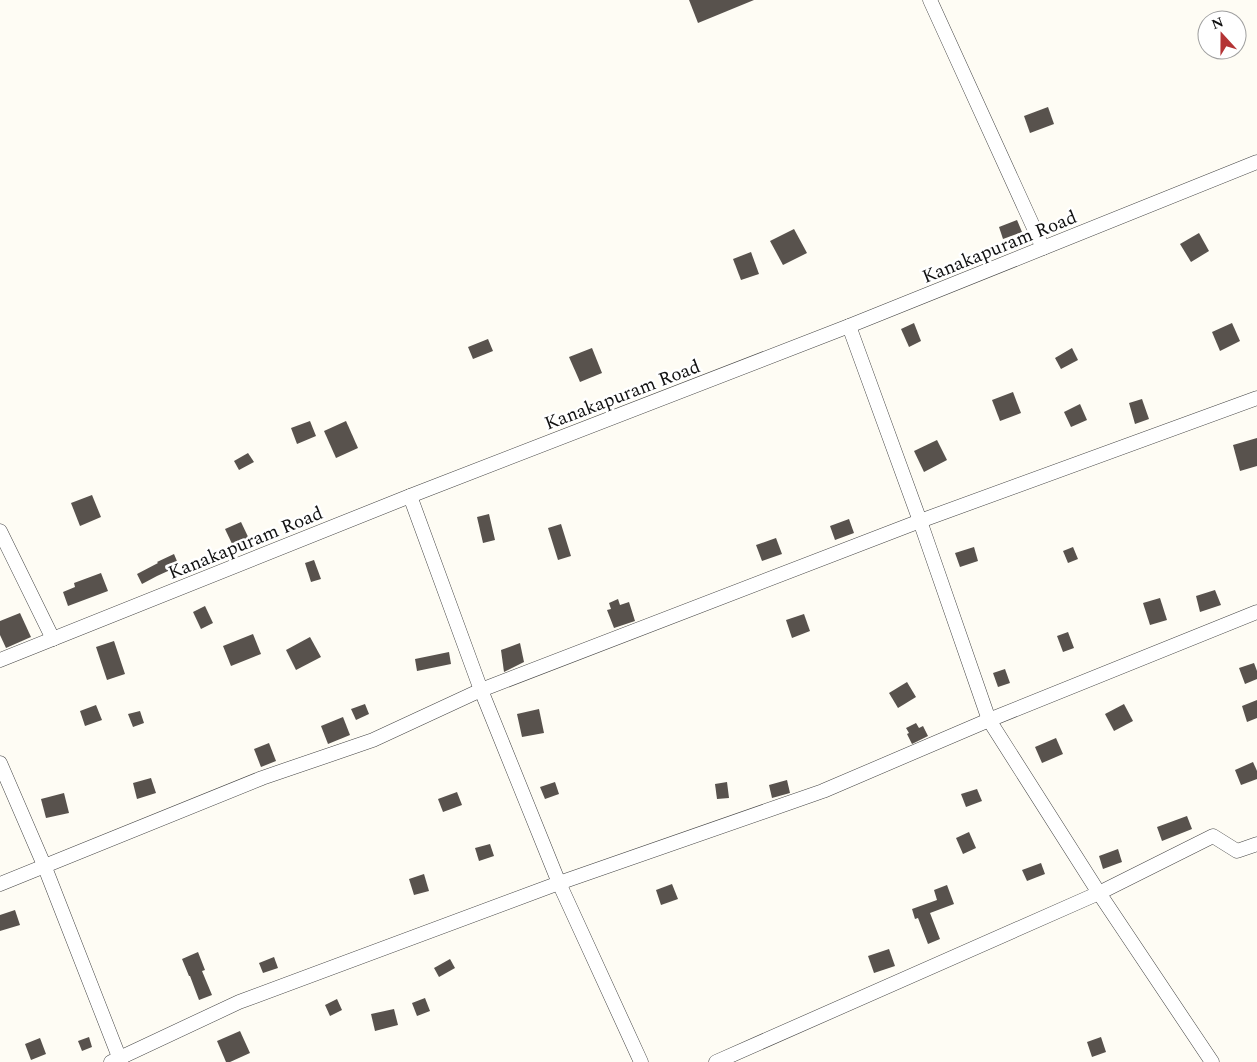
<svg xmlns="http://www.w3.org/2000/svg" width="1257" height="1062" font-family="Spectral,serif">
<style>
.building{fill:#58524d}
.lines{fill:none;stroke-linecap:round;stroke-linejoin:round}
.minor-casing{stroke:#434343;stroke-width:15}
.minor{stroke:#fff;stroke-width:14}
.labels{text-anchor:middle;stroke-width:5;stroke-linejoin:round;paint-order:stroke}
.street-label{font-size:19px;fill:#101010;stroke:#fff}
</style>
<rect width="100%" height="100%" fill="#fefcf4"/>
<g class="building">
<polygon points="689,0 754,0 698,23"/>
<polygon points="1048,107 1054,124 1030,133 1024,116"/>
<polygon points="1017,220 1022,232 1003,239 999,227"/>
<polygon points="794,229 807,253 783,265 770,241"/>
<polygon points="1199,233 1209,251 1191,262 1180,244"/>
<polygon points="751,252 759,274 741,280 733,259"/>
<polygon points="914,323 921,341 909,347 901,329"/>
<polygon points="1232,323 1240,341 1220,351 1212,332"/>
<polygon points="488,339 493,351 473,359 468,347"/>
<polygon points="592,348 602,373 580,382 569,357"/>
<polygon points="1072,348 1078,360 1061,369 1055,358"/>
<polygon points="1013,392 1021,413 1000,421 992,400"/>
<polygon points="1142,399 1149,419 1135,424 1129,403"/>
<polygon points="1080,404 1087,420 1071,427 1064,412"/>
<polygon points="310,421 316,436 297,444 291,428"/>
<polygon points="346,421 358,448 336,458 324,431"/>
<polygon points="1257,438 1257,466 1240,471 1233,445"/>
<polygon points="937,440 947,460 924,472 914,451"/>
<polygon points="248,453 254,462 239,470 234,461"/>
<polygon points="92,495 101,517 80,526 71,503"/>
<polygon points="489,514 495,540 483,543 477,517"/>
<polygon points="849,519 854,533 835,540 830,526"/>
<polygon points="241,522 251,543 235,550 225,529"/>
<polygon points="561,524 571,556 558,560 548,528"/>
<polygon points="776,538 782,554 762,561 756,545"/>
<polygon points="974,547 978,561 960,567 955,553"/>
<polygon points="1073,547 1078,559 1068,563 1063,551"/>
<polygon points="174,554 179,566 157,576 142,584 137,574 158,563 157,562"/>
<polygon points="314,560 321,579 311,582 305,563"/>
<polygon points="101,573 108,591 68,606 63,592 75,587 74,583"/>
<polygon points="1215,590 1221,605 1200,612 1196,596"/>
<polygon points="1160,598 1167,620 1150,625 1143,603"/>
<polygon points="618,599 620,605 629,602 635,621 614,628 607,610 611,609 609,603"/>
<polygon points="205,606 213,623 201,629 193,612"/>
<polygon points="20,613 31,637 6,648 0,635 0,621"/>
<polygon points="804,614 810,631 792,638 786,620"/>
<polygon points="1068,632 1074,648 1063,652 1057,636"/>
<polygon points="253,634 261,654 231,666 223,646"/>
<polygon points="310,637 321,657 296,670 286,650"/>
<polygon points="114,641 125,674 107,680 96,647"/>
<polygon points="520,643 524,662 504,672 501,650"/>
<polygon points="449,652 451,664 417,671 415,659"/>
<polygon points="1254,663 1257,671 1257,679 1245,684 1239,668"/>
<polygon points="1005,669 1010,683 998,687 993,673"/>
<polygon points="907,682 916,697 898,708 889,693"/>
<polygon points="1257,700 1257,718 1247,722 1242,706"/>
<polygon points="365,704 369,714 356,720 351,709"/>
<polygon points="1124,704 1133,721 1114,731 1105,714"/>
<polygon points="96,705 102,720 85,726 80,711"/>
<polygon points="539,709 544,733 522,737 517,714"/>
<polygon points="140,711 144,723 133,727 128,714"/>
<polygon points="343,717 350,735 328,744 321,726"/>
<polygon points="916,723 919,728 923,726 928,736 912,744 907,734 909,733 906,728"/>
<polygon points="1056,738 1063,754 1042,763 1035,747"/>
<polygon points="269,743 276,761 261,767 254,749"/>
<polygon points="1253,762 1257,771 1257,779 1241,785 1235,770"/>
<polygon points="151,778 156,793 137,799 133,783"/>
<polygon points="787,780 790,793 772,798 769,785"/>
<polygon points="555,782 559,794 545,799 540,787"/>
<polygon points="727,782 729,798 717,799 715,784"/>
<polygon points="977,789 982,801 966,807 961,794"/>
<polygon points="457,792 462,805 443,812 438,799"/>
<polygon points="64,793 69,813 46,818 41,799"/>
<polygon points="1187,816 1192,829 1162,841 1157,827"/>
<polygon points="969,832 976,848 963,854 956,838"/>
<polygon points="490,844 494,856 479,861 475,848"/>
<polygon points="1118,849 1122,862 1103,869 1099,856"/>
<polygon points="1041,863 1045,874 1027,881 1022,870"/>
<polygon points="424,874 429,891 414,895 409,879"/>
<polygon points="672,884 678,899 661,905 656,890"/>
<polygon points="947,885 954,904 930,913 940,939 928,944 918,918 915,919 912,909 937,900 934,890"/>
<polygon points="15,910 20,925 0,931 0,915"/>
<polygon points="889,949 895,966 874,973 868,956"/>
<polygon points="198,952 205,970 202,971 212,995 199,1000 190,976 189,976 182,959"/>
<polygon points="274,957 278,968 263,973 259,963"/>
<polygon points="450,959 455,968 439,977 434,968"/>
<polygon points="425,998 430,1011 417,1016 412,1003"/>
<polygon points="337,999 342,1010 330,1016 325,1005"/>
<polygon points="394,1009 398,1025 375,1031 371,1014"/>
<polygon points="240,1031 250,1053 230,1062 226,1062 217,1041"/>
<polygon points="89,1037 92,1047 82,1051 78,1041"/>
<polygon points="1101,1037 1106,1052 1092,1057 1087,1042"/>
<polygon points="40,1038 46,1054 31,1060 25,1044"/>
</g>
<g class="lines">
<g class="minor-casing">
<g id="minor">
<polyline points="930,0 1043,248"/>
<polyline points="849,326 920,521 989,720 1099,893 1212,1062"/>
<polyline points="410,496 481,690 559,883 641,1062"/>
<polyline points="0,531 53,639"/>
<polyline points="0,660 410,496 849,326 1257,162"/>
<polyline points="0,763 44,865 121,1062"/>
<polyline points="0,884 262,778 373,740 481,690 920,521 1257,398"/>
<polyline points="111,1062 239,1002 559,883 823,791 989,720 1257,612"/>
<polyline points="716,1062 1099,893 1213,836 1237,851 1257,844"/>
</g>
</g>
<use href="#minor" class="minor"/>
</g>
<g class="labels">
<g class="street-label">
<text transform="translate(999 246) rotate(-22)" y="7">Kanakapuram Road</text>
<text transform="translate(622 394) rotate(-21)" y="7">Kanakapuram Road</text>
<text transform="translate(245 542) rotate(-22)" y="7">Kanakapuram Road</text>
</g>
</g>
<g transform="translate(1222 35) rotate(339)"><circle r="24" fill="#ffffff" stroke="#9f9f9f"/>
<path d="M0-4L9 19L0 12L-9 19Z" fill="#b43435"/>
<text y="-8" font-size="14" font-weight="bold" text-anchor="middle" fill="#101010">N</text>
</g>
</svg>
